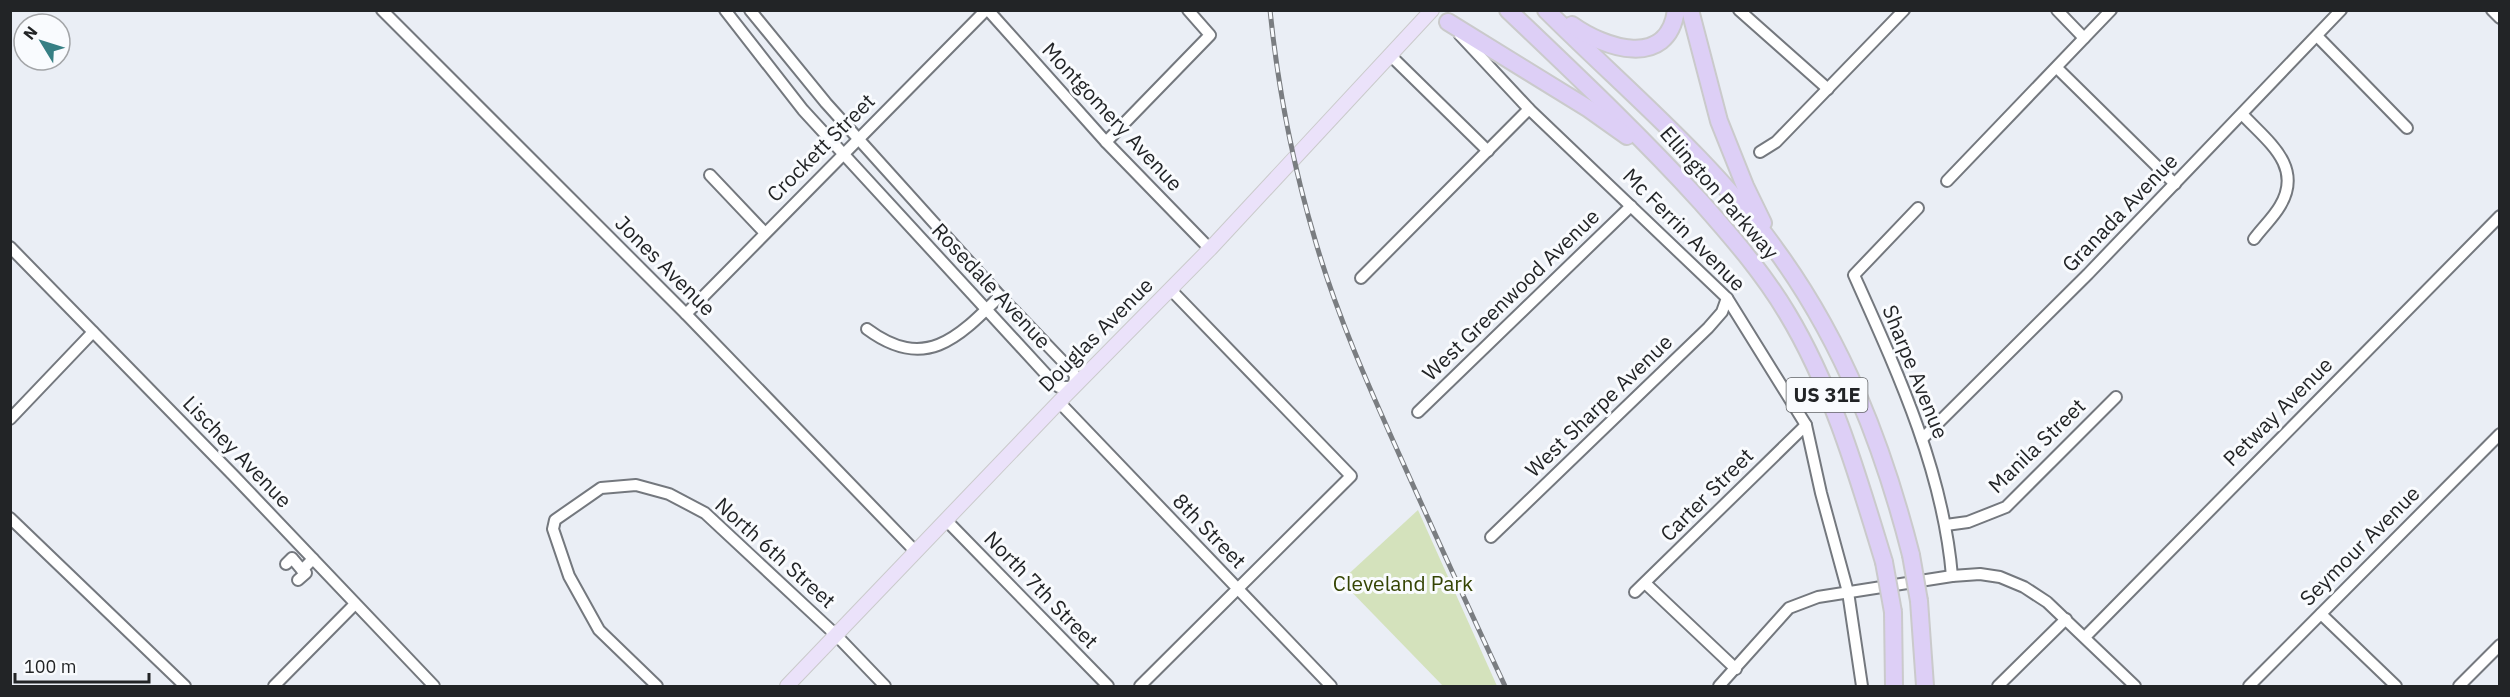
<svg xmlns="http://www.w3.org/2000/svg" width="2510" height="697" font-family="'IBM Plex Sans',sans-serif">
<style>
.green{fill:#d4e2bc}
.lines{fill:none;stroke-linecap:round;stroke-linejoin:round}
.minor-casing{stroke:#74787e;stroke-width:14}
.major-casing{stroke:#cacacb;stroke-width:16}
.highway-casing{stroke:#cacacb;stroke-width:20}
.minor{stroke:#fff;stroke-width:10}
.major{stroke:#ebe2fa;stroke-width:14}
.highway{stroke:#ddcff6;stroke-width:16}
.rail-casing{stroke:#7a7d81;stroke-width:5}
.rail{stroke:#f9fbfe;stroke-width:3;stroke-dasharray:9;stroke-linecap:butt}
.highway-bridge-casing{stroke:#cacacb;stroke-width:20;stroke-linecap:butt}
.highway-bridge{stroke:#ddcff6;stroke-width:16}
.labels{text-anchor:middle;stroke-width:6;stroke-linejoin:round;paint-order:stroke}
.shield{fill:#f9fbfe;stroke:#626467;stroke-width:1.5}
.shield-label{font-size:20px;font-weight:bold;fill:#222426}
.street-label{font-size:21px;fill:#222426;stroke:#f9fbfe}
.park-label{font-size:21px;fill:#344403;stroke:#f9fbfe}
</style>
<rect width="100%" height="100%" fill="#eaeef5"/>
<polygon class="green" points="1418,510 1497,686 1443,686 1341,581"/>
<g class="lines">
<g class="minor-casing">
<g id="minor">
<polyline points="382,10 686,314 916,552"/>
<polyline points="725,10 803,110 1054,383 1059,387 1074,387 1075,376 1072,371 1000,296 826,103 750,10"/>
<polyline points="988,10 1106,142 1210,249"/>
<polyline points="1739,10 1828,89"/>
<polyline points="2057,10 2084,38"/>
<polyline points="2492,10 2500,18"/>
<polyline points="1460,35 1529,109 1727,298 1806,425 1821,493 1848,592 1862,686"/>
<polyline points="2317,36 2407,128"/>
<polyline points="1391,56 1488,151"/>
<polyline points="2057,68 2175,184"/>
<path d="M2243 115C2267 141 2304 166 2280 206 2273 218 2262 228 2254 239"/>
<polyline points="1106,142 1210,35 1188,10"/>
<polyline points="1760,152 1776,142 1904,10"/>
<polyline points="710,175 765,233"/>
<polyline points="1947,181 2111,10"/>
<path d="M1918 208 1854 275C1897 371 1943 470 1952 576"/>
<polyline points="10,247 234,476 434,686"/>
<polyline points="1361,278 1529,109"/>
<polyline points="686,314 986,10"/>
<path d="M867 329C925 372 958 338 1000 296"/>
<polyline points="1059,402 1331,686"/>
<polyline points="1418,412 1631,206"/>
<polyline points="10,419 93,332"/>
<polyline points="1922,439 2088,274 2341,10"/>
<polyline points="10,518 185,686"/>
<polyline points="946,520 1108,686"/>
<polyline points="1946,525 1968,522 2006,507 2116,397"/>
<polyline points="1491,537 1708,328 1722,312 1727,298"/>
<polyline points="286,564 292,558 302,570 313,559"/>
<polyline points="298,580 306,573 302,570"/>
<polyline points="1645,583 1736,669"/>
<polyline points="1635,592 1806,425"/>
<polyline points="2321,614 2396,686"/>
<polyline points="2085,637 2500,216"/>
<polyline points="274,686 355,604"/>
<polyline points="657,686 599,630 569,576 553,529 555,520 601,488 636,485 669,494 705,513 836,635 885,686"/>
<polyline points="1140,686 1351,476 1171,290"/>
<polyline points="1719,686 1789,608 1818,597 1952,576 1980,574 2000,577 2024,587 2047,602 2135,686"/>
<polyline points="1998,686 2066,619"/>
<polyline points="2249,686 2500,434"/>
<polyline points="2459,686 2500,645"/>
</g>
</g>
<g class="major-casing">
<polyline id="major" points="787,686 1059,402 1210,249 1432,10"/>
</g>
<g class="highway-casing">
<g id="highway">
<path d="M1508 10C1574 73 1640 135 1701 202 1732 237 1763 273 1787 313 1833 389 1858 477 1884 562"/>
<path d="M1546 10C1623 87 1713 161 1776 250 1843 342 1883 445 1911 555"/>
<polyline points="1690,10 1719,121 1745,186 1763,223"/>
<polyline points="1448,22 1589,109 1627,136"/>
<path d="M1572 25C1604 48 1668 70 1676 10"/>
<polyline points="1919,601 1925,686"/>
<polyline points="1893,612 1894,686"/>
</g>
</g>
<use href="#minor" class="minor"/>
<use href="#major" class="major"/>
<use href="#highway" class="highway"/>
<g class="rail-casing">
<path id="rail" d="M1270 10C1278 89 1293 166 1316 243 1337 315 1368 385 1399 454 1434 532 1469 609 1505 686"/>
</g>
<use href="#rail" class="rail"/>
<g class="highway-bridge-casing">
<g id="highway-bridge">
<polyline points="1911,555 1919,601"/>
<polyline points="1884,562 1893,612"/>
</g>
</g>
<use href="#highway-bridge" class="highway-bridge"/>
</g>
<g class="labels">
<rect class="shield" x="1786.5" y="378" width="81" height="34" rx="4.5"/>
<g class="shield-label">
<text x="1827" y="402">US 31E</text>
</g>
<g class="street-label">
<text transform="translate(1112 117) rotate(47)" y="7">Montgomery Avenue</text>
<text transform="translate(821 148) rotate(-45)" y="7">Crockett Street</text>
<text transform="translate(1719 193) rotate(49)" y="7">Ellington Parkway</text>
<text transform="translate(2120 213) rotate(-46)" y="7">Granada Avenue</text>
<text transform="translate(1684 230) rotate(45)" y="7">Mc Ferrin Avenue</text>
<text transform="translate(665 266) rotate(45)" y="7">Jones Avenue</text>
<text transform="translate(991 286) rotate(47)" y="7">Rosedale Avenue</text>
<text transform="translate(1511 295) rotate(-44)" y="7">West Greenwood Avenue</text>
<text transform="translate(1096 335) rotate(-45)" y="7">Douglas Avenue</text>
<text transform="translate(1915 372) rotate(68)" y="7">Sharpe Avenue</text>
<text transform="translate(1599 406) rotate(-44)" y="7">West Sharpe Avenue</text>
<text transform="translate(2278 412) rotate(-45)" y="7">Petway Avenue</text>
<text transform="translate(2037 446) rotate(-44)" y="7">Manila Street</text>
<text transform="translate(237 452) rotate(46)" y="7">Lischey Avenue</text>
<text transform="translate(1707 495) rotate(-45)" y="7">Carter Street</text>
<text transform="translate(1209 531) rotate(46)" y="7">8th Street</text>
<text transform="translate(2360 546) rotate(-45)" y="7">Seymour Avenue</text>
<text transform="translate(775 553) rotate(42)" y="7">North 6th Street</text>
<text transform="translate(1041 590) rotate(46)" y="7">North 7th Street</text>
</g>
<g class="park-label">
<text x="1403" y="591">Cleveland Park</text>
</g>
</g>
<rect width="2510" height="697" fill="none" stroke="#222426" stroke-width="24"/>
<g transform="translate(42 42) rotate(308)"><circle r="28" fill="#f9fbfe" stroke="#a3a5a8" stroke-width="1.5"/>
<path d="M0-4.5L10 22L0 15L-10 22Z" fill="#367f84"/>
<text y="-9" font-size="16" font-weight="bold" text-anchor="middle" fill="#222426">N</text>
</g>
<path d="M15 673v9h134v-9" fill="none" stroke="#222426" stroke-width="3"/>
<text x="24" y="673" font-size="18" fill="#222426" stroke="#f9fbfe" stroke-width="4.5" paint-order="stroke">100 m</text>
</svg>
